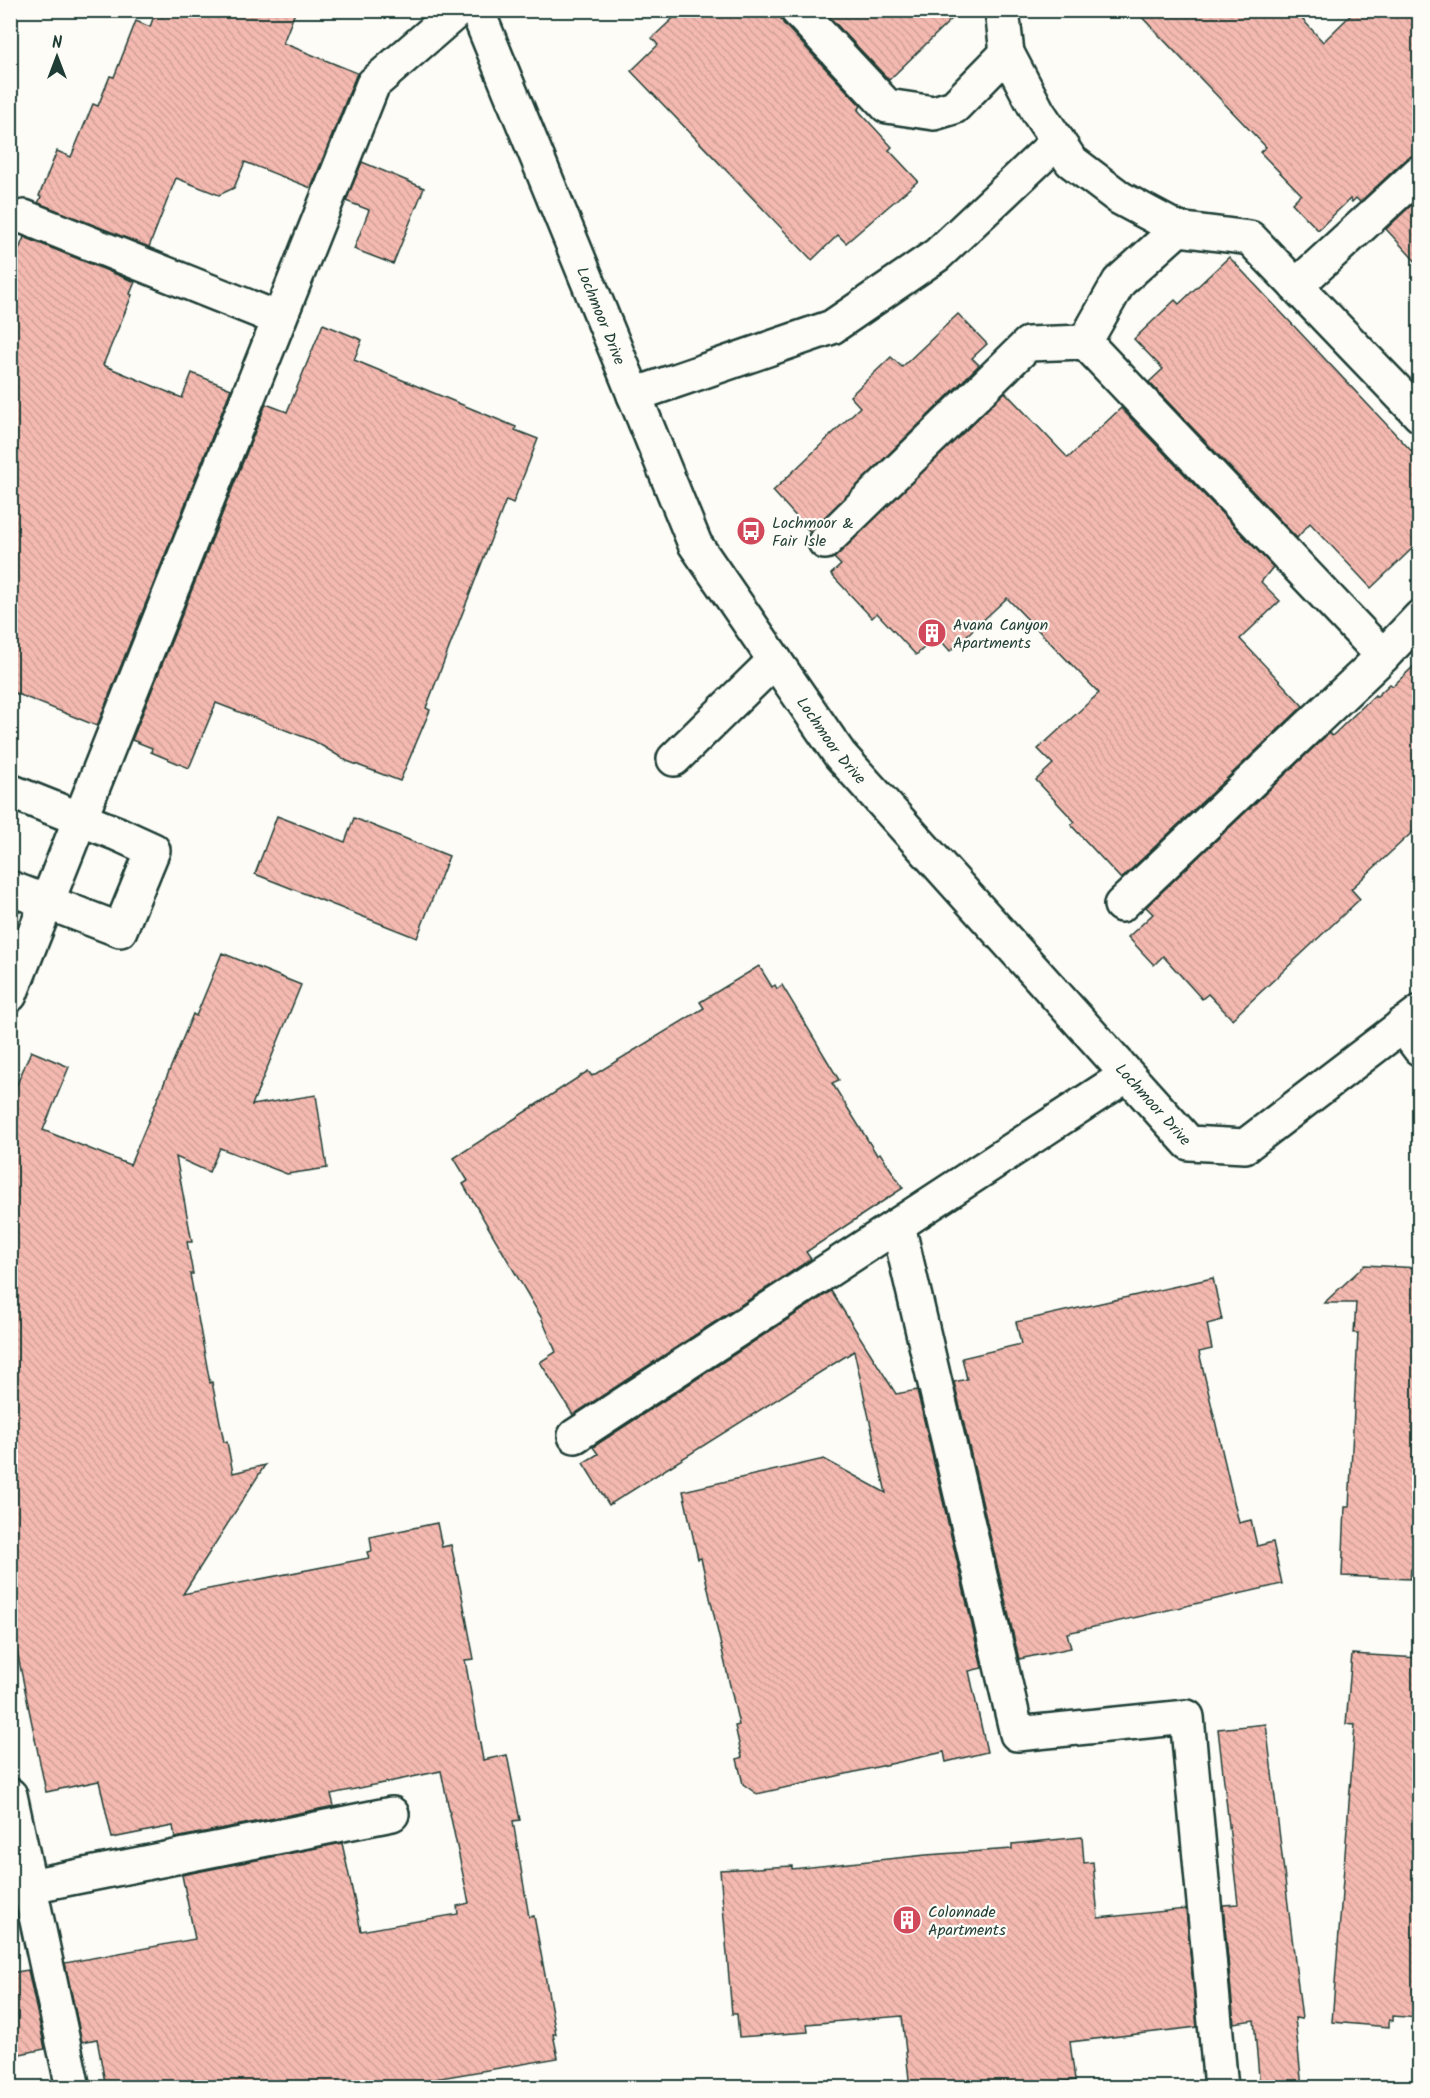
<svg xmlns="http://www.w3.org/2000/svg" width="1430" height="2098" font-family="Kalam,sans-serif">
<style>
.building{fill:url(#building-back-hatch);stroke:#1f3d34;stroke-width:1.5}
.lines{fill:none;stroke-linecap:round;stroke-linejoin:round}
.minor-casing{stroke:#1f3d34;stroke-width:38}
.minor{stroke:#fdfcf7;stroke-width:33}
.labels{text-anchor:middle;stroke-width:4.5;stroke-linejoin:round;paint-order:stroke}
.street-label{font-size:16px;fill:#1f3d34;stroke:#fdfcf7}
.poi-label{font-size:16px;fill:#1f3d34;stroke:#fdfcf7;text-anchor:start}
</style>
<defs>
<pattern id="building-back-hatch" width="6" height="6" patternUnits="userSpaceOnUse" patternTransform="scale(1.5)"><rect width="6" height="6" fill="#f4b9b0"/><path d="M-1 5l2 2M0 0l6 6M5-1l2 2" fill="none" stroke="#d1a098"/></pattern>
</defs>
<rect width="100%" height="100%" fill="#fdfcf7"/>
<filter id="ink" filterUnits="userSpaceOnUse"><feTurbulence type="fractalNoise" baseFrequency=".0167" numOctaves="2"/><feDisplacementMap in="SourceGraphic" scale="12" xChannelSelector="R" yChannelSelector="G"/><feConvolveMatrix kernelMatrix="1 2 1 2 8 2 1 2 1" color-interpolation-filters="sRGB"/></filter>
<g filter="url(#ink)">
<g class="building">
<polygon points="156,10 296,10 283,43 357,73 311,188 245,162 234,188 219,195 176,178 149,247 38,203 41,197 39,196 57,151 71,157 93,104 98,106 110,76 114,77 136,21 150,27"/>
<polygon points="682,10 779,10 783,23 861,106 858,110 892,147 889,150 918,181 846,243 838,235 812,260 631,71 658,45 652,38"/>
<polygon points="823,10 961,10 889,80"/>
<polygon points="1135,10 1294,10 1323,42 1356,10 1419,10 1419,154 1407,158 1360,202 1356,198 1352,202 1350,199 1318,230 1292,203 1301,194 1260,152 1266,147"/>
<polygon points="362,162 424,188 393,264 354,249 369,210 346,201"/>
<polygon points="1419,198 1419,265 1386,229"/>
<polygon points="24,237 135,282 130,294 132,295 103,365 182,398 192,373 231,389 97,726 10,691 10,272"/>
<polygon points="1229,257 1419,459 1419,542 1371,588 1310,523 1297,538 1149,382 1163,369 1134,339 1175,300 1179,304"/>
<polygon points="958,314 987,344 972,358 979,365 810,532 773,491 860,407 850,396 891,357 902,367"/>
<polygon points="323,324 362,340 354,360 516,427 515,430 538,439 513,503 506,500 426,708 430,710 400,781 347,761 314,741 216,703 189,768 151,752 152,748 132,740 266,404 287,412"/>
<polygon points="1005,392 1068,458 1121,408 1273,567 1261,582 1280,601 1240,639 1303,706 1121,879 1071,825 1075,822 1036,780 1053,764 1038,749 1099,693 1007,598 950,651 937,636 916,655 877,613 872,618 831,574 841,565 834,558"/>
<polygon points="1419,661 1419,826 1351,889 1360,899 1232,1019 1208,994 1202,999 1163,956 1154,965 1128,937 1153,914 1146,907 1329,733 1332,736 1375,695 1376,697 1390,684 1393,686"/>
<polygon points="277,816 345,842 354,818 449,856 417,938 255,874"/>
<polygon points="222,953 301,985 252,1105 316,1095 327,1168 287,1174 220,1148 209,1172 176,1157 192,1242 187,1242 193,1274 190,1274 210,1383 212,1382 224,1442 227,1442 233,1473 265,1465 183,1594 369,1558 367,1552 372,1551 370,1537 437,1523 442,1547 451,1545 461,1591 474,1659 465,1660 483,1760 507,1755 520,1820 513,1821 529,1917 534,1916 556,2034 553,2034 558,2058 382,2088 106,2088 97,2039 82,2042 65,1963 195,1939 182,1875 342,1843 361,1931 458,1914 457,1906 469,1903 441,1771 331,1794 334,1806 175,1838 173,1826 112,1838 99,1781 46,1792 10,1617 10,1101 31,1051 69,1067 43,1130 130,1165 193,1014 196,1016"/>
<polygon points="759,966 772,987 775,985 777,989 782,985 839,1080 832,1083 877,1155 880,1153 903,1188 806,1252 811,1259 573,1415 540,1362 556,1352 541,1317 463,1184 468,1181 454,1158 588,1071 592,1076 704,1008 700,1002"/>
<polygon points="1365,1265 1419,1268 1419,1569 1411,1569 1410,1579 1342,1576 1345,1507 1349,1507 1358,1333 1354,1333 1356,1303 1324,1303"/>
<polygon points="1213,1278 1222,1320 1207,1324 1212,1349 1199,1352 1239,1523 1251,1520 1257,1546 1273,1542 1282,1584 1067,1633 1071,1648 1019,1659 954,1382 967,1379 962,1358 1021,1344 1016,1322"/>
<polygon points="831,1291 896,1394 917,1390 982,1668 969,1671 987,1752 946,1762 944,1752 757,1794 743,1784 737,1759 742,1757 735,1726 739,1725 701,1558 698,1559 683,1491 824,1459 886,1493 854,1351 609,1505 583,1463 598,1454 593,1447"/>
<polygon points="1352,1654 1419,1658 1419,2018 1393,2016 1393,2021 1389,2020 1389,2027 1332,2022 1355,1725 1346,1724"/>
<polygon points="1266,1724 1302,2019 1295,2018 1302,2088 1260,2088 1254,2020 1234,2023 1223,1905 1238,1904 1218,1729"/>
<polygon points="1082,1837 1084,1863 1093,1862 1098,1918 1186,1909 1197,2027 1070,2042 1075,2080 1007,2088 910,2088 902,2016 807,2024 808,2032 739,2037 737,2014 732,2014 720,1870 792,1866 792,1869 926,1855 1012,1849 1012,1844"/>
<polygon points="28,1970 45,2049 10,2056 10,1973"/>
</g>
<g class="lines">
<g class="minor-casing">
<g id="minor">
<path id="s1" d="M477 10 695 544 840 755 1189 1143 1245 1146 1420 1012"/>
<polyline points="797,10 887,106 934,113 954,107 1007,53"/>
<polyline points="1002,10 1007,53 1038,112 1071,161 1120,198 1178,229 1250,238 1420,415"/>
<polyline points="24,217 279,319"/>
<polyline points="1296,286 1420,172"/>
<polyline points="1085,342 1119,282 1178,229"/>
<polyline points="634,395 832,327 937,255 1058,141"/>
<polyline points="825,542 1028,344 1085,342 1383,656"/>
<polyline points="674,759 775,660"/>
<polyline points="10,791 118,834 153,850 120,930 10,888"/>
<polyline points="1121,905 1383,656 1420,617"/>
<polyline points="10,995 373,84 458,10"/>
<polyline points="1402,1025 1420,1049"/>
<polyline points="898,1225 1017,1734 1187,1717 1221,2088"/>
<polyline points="575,1436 1127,1075"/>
<polyline points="10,1795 73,2088"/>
<polyline points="30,1886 392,1814"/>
</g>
</g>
<use href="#minor" class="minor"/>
</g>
</g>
<defs>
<g id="bus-disc" transform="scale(1.5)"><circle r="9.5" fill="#d1495b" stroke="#fdfcf7"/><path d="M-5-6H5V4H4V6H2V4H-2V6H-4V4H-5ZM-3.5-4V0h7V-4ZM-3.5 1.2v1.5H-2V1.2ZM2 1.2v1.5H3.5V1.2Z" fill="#fff"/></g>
<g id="building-disc" transform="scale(1.5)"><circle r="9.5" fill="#d1495b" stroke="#fdfcf7"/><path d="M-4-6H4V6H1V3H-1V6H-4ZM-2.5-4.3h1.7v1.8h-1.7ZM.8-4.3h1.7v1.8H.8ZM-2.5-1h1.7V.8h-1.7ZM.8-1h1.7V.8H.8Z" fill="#fff"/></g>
</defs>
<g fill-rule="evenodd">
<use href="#bus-disc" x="751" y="531"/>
<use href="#building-disc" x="932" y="633"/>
<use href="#building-disc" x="907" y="1920"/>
</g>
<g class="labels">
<g class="street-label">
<text dy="6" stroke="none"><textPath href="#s1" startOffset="330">Lochmoor Drive</textPath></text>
<text dy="6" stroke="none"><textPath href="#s1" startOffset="816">Lochmoor Drive</textPath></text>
<text dy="6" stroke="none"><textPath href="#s1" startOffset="1302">Lochmoor Drive</textPath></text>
</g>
<g class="poi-label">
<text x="772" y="528">Lochmoor &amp;<tspan x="772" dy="18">Fair Isle</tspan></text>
<text x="953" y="630">Avana Canyon<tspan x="953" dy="18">Apartments</tspan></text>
<text x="928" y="1917">Colonnade<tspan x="928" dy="18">Apartments</tspan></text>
</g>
</g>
<rect width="1430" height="2098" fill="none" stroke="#fdfcf7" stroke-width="36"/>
<rect x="18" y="18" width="1394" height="2062" fill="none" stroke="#1f3d34" stroke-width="2" filter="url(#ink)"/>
<g transform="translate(57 57)" stroke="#fdfcf7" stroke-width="4.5" paint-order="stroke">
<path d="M0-4.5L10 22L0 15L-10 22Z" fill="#1f3d34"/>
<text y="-9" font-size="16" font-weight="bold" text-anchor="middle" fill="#1f3d34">N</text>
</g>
</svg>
